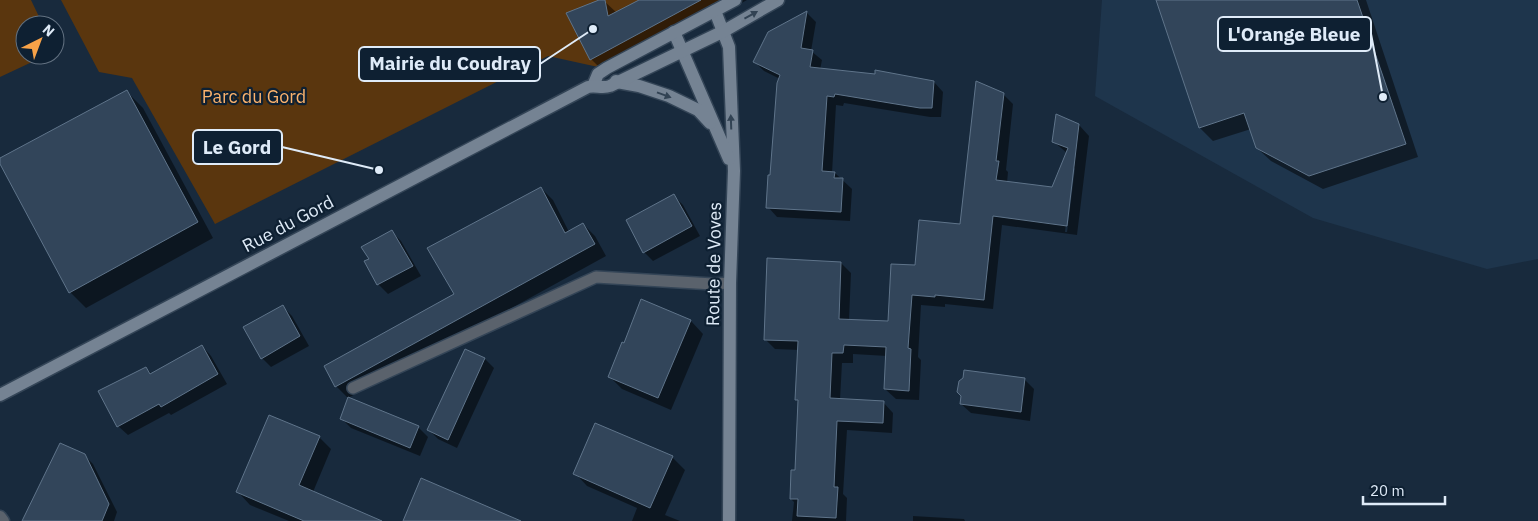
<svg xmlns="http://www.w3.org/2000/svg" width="1538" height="521" font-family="'IBM Plex Sans',sans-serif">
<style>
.built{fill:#1e354c}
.green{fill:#5a360e}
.shadow{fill:#0007;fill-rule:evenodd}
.building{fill:#32455a;stroke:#5f748a}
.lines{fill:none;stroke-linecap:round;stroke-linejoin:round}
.lane-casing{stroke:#344557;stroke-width:14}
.street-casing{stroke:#344557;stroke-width:15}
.secondary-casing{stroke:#344557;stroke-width:15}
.lane{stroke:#5a626c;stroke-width:11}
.street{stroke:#5a626c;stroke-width:12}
.secondary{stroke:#758393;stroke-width:12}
.oneway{fill:#324354}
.labels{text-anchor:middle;stroke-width:4.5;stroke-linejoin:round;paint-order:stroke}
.park-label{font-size:18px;fill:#fcb36d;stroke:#0e2032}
.street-label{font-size:18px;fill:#dfebf8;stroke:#0e2032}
.leader{fill:none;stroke:#dfebf8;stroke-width:2}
.callout-dot{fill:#dfebf8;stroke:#0e2032;stroke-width:2}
.callout{fill:#0e2032;stroke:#dfebf8;stroke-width:2}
.callout-label{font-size:19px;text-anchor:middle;font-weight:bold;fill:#dfebf8}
</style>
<rect width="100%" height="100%" fill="#182a3d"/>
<polygon class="built" points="1102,0 1538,0 1538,259 1487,269 1313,218 1095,96"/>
<g class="green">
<polygon points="0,0 31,0 43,25 25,25 25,55 47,55 0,77"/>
<polygon points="61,0 735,0 598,67 548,56 215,224 132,78 99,72"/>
</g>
<g class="shadow">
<polygon points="603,0 617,13 642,0 747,0 608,76 592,60 568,13"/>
<polygon points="1158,0 1366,0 1418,157 1323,189 1271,161 1257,148 1251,129 1213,141 1200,128"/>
<polygon points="807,13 816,22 811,51 822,60 820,70 934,82 943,92 941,117 930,117 844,103 843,106 836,105 832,173 835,173 852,189 850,221 777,217 768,207 780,79 764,71 755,62 769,33"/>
<polygon points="127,92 143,108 213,238 86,308 70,292 0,159"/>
<path d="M1003 94 1013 104 1006 170 1008 172 1007 183 1053 189 1067 153 1054 142 1079 125 1089 136 1077 235 1002 225 993 309 945 304V307L921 305 918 357 921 360 919 400 896 399 885 389 887 356 853 354V363H842L840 400 883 402 893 413 892 433 847 430 843 494 847 498 846 521H792L794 502 791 499 796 472 799 403 796 399 799 350 775 349 765 339 841 263 851 273 849 320 889 322 916 267 961 225ZM1075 168 1067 232H1065L1072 170Z"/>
<polygon points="541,188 553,200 569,232 583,224 595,236 606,256 348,398 336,386 455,294"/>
<polygon points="674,196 683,205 700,236 653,261 644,252"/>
<polygon points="392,232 401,241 421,276 388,294 378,284 371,259"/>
<polygon points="642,301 691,321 703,334 671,410 622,389 609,376 625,345"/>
<polygon points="283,307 292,316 309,346 271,367 262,358"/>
<polygon points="202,346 211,356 227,384 171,415 169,413 128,435 118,426 146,368 152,374"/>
<polygon points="466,350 485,359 494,368 457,448 438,439 429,430"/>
<polygon points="964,378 1024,379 1034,389 1030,421 971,413 961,404"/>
<polygon points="349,399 419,428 428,437 420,456 351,428 342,419"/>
<polygon points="319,437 331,449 313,492 379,521 289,521 250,505 238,492"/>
<polygon points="84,455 93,464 117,512 114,521 23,521"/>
<polygon points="672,457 685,470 665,515 680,521 632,521 637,508 587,486 575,473"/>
<polygon points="913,516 964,519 965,521 913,521"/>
</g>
<g class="building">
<polygon points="599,0 605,0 608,16 639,0 701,0 590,60 566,13"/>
<polygon points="1156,0 1357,0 1406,144 1309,176 1256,148 1244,113 1199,128"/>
<polygon points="807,11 801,48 813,50 810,67 875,74 875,70 934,81 932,108 920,108 835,94 834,97 827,96 822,171 835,172 834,178 843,178 841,212 766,208 768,175 770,175 777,83 780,75 753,62 768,32"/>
<polygon points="976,81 1004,93 996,161 999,161 996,180 1052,187 1068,148 1052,142 1056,114 1079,124 1067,226 993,216 984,300 935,295 935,297 912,295 908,348 911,349 909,391 884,389 886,347 844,345 843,353 832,353 830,398 884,401 883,423 837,421 834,487 838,487 836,518 797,516 798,499 790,499 791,470 795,470 798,400 795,400 798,341 764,340 767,258 841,262 839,319 888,321 891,264 915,265 919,220 960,224"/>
<polygon points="127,90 198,222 69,293 0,164 0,158"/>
<polygon points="541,187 565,233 583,223 595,244 335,387 324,366 454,294 427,248"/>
<polygon points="674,194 692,226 643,253 626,220"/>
<polygon points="392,230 413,266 377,285 364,261 369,259 361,247"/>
<polygon points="641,299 691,320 658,398 608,377 622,342 624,343"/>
<polygon points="283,305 300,336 261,359 243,327"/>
<polygon points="202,345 218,374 161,407 159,404 117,427 98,391 146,367 150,374"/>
<polygon points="465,349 485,358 448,440 427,430"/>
<polygon points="964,370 1025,378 1021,412 960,404 961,396 957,392 959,381 963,378"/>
<polygon points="348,397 419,426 410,448 340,419"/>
<polygon points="269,415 320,436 299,485 382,521 304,521 236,492"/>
<polygon points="595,423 673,456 650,508 573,474"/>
<polygon points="60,443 85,454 109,504 102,521 22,521"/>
<polygon points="421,478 521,521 403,521"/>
</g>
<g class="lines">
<g class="lane-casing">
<polyline id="lane" points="353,388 596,277 713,284 730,283"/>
</g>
<g class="street-casing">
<polyline id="street" points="0,517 3,521"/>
</g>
<g class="secondary-casing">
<g id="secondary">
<polyline points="715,11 729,47 734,171 730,283 729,521"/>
<polyline points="674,32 729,159"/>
<polyline points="616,81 617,82 639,86 669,96 698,110 710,123"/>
<polyline points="593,86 598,74 607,68 735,0"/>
<path d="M0 395 588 87C596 85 602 89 610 86L724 31 778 0"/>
</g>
</g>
<use href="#lane" class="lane"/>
<use href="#street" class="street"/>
<use href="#secondary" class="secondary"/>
</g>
<defs><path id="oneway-solid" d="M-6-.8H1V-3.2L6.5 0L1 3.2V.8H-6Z" transform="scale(1.25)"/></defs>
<g class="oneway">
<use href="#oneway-solid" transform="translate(751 15) rotate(-29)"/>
<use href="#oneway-solid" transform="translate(664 95) rotate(20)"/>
<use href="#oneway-solid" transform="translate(731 122) rotate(-92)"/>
</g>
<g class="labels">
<g class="park-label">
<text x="254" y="103">Parc du Gord</text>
</g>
<g class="street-label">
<text transform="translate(288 224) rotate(-28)" y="6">Rue du Gord</text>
<text transform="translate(714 264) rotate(-89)" y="6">Route de Voves</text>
</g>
</g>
<path class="leader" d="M1383 97L1371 34M593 29L540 64M379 170L282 147"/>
<g class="callout-dot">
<circle cx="1383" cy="97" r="5"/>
<circle cx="593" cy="29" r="5"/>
<circle cx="379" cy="170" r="5"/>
</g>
<g class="callout">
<rect x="1218" y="17" width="153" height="34" rx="5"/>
<rect x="359" y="47" width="181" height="34" rx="5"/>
<rect x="193" y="130" width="89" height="34" rx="5"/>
</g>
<g class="callout-label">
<text x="1294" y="41">L'Orange Bleue</text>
<text x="450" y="70">Mairie du Coudray</text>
<text x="237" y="154">Le Gord</text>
</g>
<g transform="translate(40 40) rotate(42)"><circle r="24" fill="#0e2032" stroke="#627181"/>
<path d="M0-4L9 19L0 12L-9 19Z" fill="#f7a248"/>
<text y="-8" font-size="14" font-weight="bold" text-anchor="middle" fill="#dfebf8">N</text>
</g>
<path d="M1363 496v8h82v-8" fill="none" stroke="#dfebf8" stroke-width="2.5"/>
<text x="1370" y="496" font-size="15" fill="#dfebf8" stroke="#0e2032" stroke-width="4" paint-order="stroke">20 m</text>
</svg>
